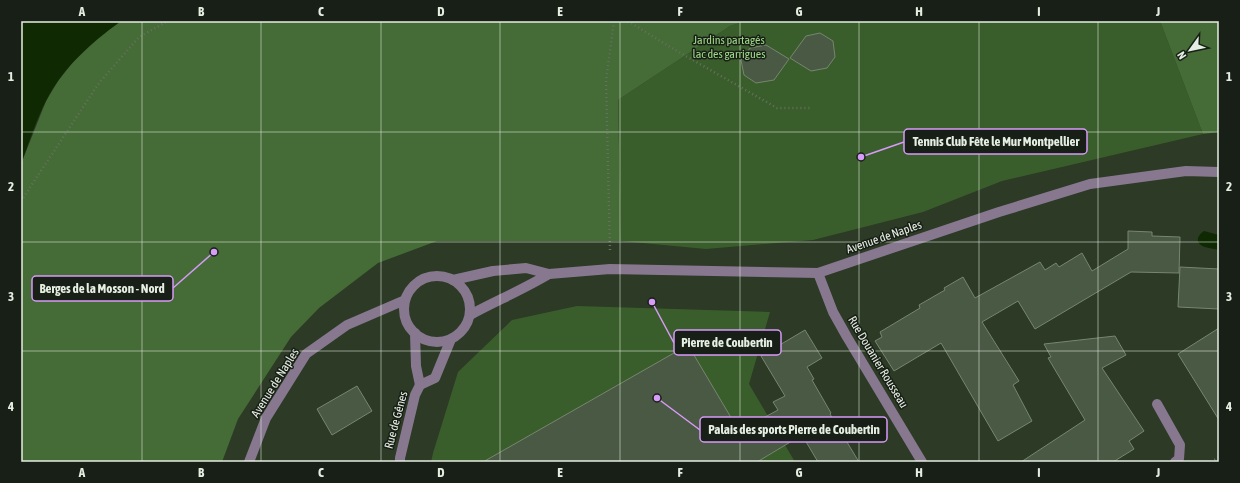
<svg xmlns="http://www.w3.org/2000/svg" width="1240" height="483" font-family="'Asap Condensed',sans-serif">
<style>
.green{fill:#3a5e2b}
.forest{fill:#456b36}
.water{fill:#0f2a02}
.building{fill:#4a5944;stroke:#768670}
.lines{fill:none;stroke-linecap:round;stroke-linejoin:round}
.path{stroke:#657260;stroke-width:2.5;stroke-dasharray:1 3;stroke-linecap:butt}
.minor{stroke:#877890;stroke-width:10}
.grid{fill:none;stroke:#e5eee2;stroke-width:1;stroke-opacity:0.55}
.labels{text-anchor:middle;stroke-width:3;stroke-linejoin:round;paint-order:stroke}
.park-label{font-size:12px;fill:#a0d98a;stroke:#181f16}
.street-label{font-size:12px;fill:#e5eee2;stroke:#181f16}
.leader{fill:none;stroke:#d79bf9;stroke-width:1.5}
.callout-dot{fill:#d79bf9;stroke:#181f16;stroke-width:1.5}
.callout{fill:#181f16;stroke:#d79bf9;stroke-width:1.5}
.callout-label{font-size:13px;text-anchor:middle;font-weight:bold;fill:#e5eee2}
.neatline{fill:none;stroke:#e5eee2;stroke-width:1.5}
.grid-label{font-size:13px;text-anchor:middle;font-weight:bold;fill:#e5eee2}
</style>
<rect width="100%" height="100%" fill="#2c3a26"/>
<g class="green">
<polygon points="746,21 1160,21 1203,134 1002,181 923,212 813,240 706,249 621,241 618,100 730,26"/>
<polygon points="577,306 770,312 749,384 795,462 431,462 433,453 458,372 512,320"/>
</g>
<g class="forest">
<polygon points="121,21 746,21 730,26 618,100 621,241 437,241 378,263 319,308 291,337 238,419 222,462 21,462 21,164 46,101 58,81 73,62 99,37"/>
<polygon points="1160,21 1219,21 1219,132 1203,134"/>
</g>
<g class="water">
<path d="M21 21H121C91 43 63 67 46 101 36 120 29 143 21 164Z"/>
<path d="M1204 231 1219 235V250C1212 248 1196 248 1198 238 1199 235 1201 233 1204 231Z"/>
</g>
<g class="building">
<polygon points="820,33 833,41 835,57 827,68 811,71 790,58 806,36"/>
<polygon points="766,45 789,59 774,80 756,83 744,75 741,60 750,48"/>
<polygon points="1128,231 1152,232 1152,236 1180,237 1179,273 1131,272 1035,329 1018,301 982,322 1019,381 1013,385 1032,421 998,441 941,343 894,371 875,341 882,337 880,332 920,308 919,305 945,290 944,288 963,277 975,298 1040,262 1045,270 1056,263 1059,267 1082,253 1092,271 1128,249"/>
<polygon points="1180,267 1219,269 1219,309 1178,307"/>
<polygon points="1219,328 1219,420 1178,354"/>
<polygon points="805,330 822,358 807,367 814,379 812,380 831,413 830,414 859,462 818,462 802,435 757,462 483,462 688,345 739,431 778,410 773,402 785,396 761,356"/>
<polygon points="1115,336 1126,355 1102,368 1144,431 1129,441 1134,449 1113,462 1021,462 1085,420 1048,358 1051,357 1044,344"/>
<polygon points="357,386 372,411 332,435 317,409"/>
</g>
<g class="lines">
<g class="path">
<polyline points="628,21 670,47 777,108 812,108"/>
<polyline points="21,201 99,83 139,37 168,21"/>
<polyline points="610,250 606,81 614,21"/>
<polyline points="1211,462 1219,457"/>
</g>
<g class="minor">
<polyline points="818,273 833,312 847,337 922,462"/>
<polyline points="549,274 610,269 818,273 999,212 1090,184 1186,171 1219,172"/>
<circle cx="437" cy="309" r="33"/>
<path d="M453 280 493 271 526 268 549 274C524 289 496 301 470 315"/>
<polyline points="415,333 416,366 420,385 435,378 451,339"/>
<polyline points="1157,404 1180,445 1179,459 1175,462"/>
<polyline points="249,462 266,418 306,354 347,325 405,300"/>
<polyline points="400,462 400,458 415,395 420,385"/>
</g>
</g>
<path class="grid" d="M142 21V462M261 21V462M381 21V462M500 21V462M620 21V462M740 21V462M859 21V462M979 21V462M1098 21V462M21 132H1219M21 242H1219M21 351H1219"/>
<g class="labels">
<g class="park-label">
<text x="729" y="44">Jardins partagés<tspan x="729" dy="14">lac des garrigues</tspan></text>
</g>
<g class="street-label">
<text transform="translate(884 237) rotate(-19)" y="4">Avenue de Naples</text>
<text transform="translate(878 362) rotate(59)" y="4">Rue Douanier Rousseau</text>
<text transform="translate(275 383) rotate(-58)" y="4">Avenue de Naples</text>
<text transform="translate(396 420) rotate(-75)" y="4">Rue de Gênes</text>
</g>
</g>
<path class="leader" d="M861 157L904 142M214 252L173 288M652 302L674 343M657 398L700 430"/>
<g class="callout-dot">
<circle cx="861" cy="157" r="4"/>
<circle cx="214" cy="252" r="4"/>
<circle cx="652" cy="302" r="4"/>
<circle cx="657" cy="398" r="4"/>
</g>
<g class="callout">
<rect x="904" y="129" width="183" height="25" rx="4"/>
<rect x="32" y="276" width="141" height="25" rx="4"/>
<rect x="674" y="330" width="107" height="25" rx="4"/>
<rect x="700" y="417" width="187" height="25" rx="4"/>
</g>
<g class="callout-label">
<text x="996" y="146">Tennis Club Fête le Mur Montpellier</text>
<text x="102" y="293">Berges de la Mosson - Nord</text>
<text x="727" y="347">Pierre de Coubertin</text>
<text x="794" y="434">Palais des sports Pierre de Coubertin</text>
</g>
<rect width="1240" height="483" fill="none" stroke="#181f16" stroke-width="44"/>
<g transform="translate(1190 50) rotate(237)" stroke="#181f16" stroke-width="3" paint-order="stroke">
<path d="M0-3L7 15L0 10L-7 15Z" fill="#e5eee2"/>
<text y="-6" font-size="11" font-weight="bold" text-anchor="middle" fill="#e5eee2">N</text>
</g>
<rect x="22" y="22" width="1196" height="439" class="neatline"/>
<g class="grid-label">
<text x="82" y="16">A</text>
<text x="201" y="16">B</text>
<text x="321" y="16">C</text>
<text x="441" y="16">D</text>
<text x="560" y="16">E</text>
<text x="680" y="16">F</text>
<text x="799" y="16">G</text>
<text x="919" y="16">H</text>
<text x="1039" y="16">I</text>
<text x="1158" y="16">J</text>
<text x="11" y="81">1</text>
<text x="1229" y="81">1</text>
<text x="11" y="191">2</text>
<text x="1229" y="191">2</text>
<text x="11" y="301">3</text>
<text x="1229" y="301">3</text>
<text x="11" y="411">4</text>
<text x="1229" y="411">4</text>
<text x="82" y="477">A</text>
<text x="201" y="477">B</text>
<text x="321" y="477">C</text>
<text x="441" y="477">D</text>
<text x="560" y="477">E</text>
<text x="680" y="477">F</text>
<text x="799" y="477">G</text>
<text x="919" y="477">H</text>
<text x="1039" y="477">I</text>
<text x="1158" y="477">J</text>
</g>
</svg>
